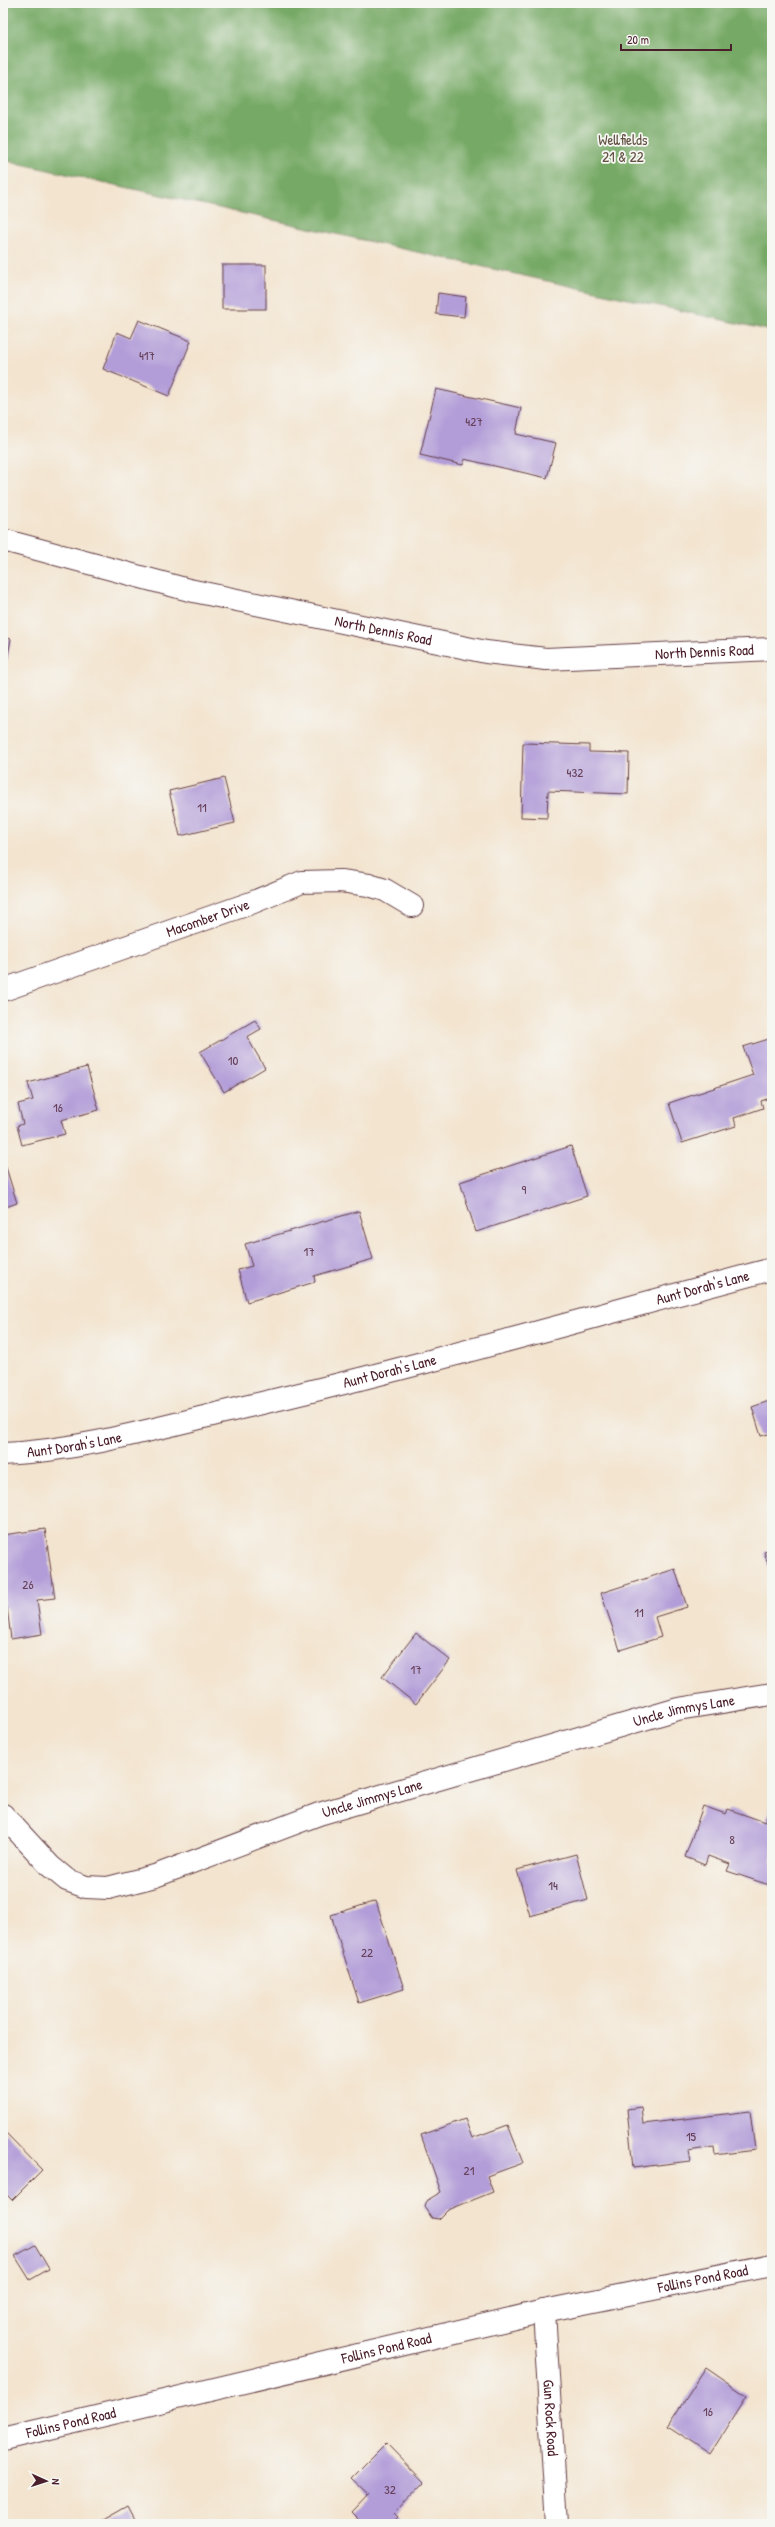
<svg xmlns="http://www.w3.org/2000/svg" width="775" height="2527" font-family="'Patrick Hand',sans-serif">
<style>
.forest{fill:#76a965;stroke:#606448}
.building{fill:#b29dd8}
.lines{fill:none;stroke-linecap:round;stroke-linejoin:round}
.street-casing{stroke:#633d44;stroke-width:24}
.secondary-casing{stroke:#633d44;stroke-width:24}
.street{stroke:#fff;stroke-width:22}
.secondary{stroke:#fff;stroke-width:22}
.labels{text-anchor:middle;stroke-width:3.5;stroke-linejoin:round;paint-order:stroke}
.number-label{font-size:13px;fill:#643e56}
.park-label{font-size:15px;fill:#605041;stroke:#f6f6f2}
.street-label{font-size:15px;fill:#4a1f2b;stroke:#f6f6f2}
</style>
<rect width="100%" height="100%" fill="#f6f6f2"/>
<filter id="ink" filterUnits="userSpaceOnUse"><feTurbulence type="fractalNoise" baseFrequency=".025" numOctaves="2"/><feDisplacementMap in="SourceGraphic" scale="8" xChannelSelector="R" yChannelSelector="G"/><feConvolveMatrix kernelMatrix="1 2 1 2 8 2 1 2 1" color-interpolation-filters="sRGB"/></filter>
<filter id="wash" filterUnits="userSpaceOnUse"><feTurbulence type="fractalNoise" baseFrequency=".012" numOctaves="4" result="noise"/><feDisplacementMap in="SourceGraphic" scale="16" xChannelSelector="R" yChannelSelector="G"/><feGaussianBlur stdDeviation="0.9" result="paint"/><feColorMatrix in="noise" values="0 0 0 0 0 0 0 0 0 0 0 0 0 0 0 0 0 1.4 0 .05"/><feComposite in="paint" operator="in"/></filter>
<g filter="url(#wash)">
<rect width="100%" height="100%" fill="#f3e4cf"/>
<polygon class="forest" points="3,3 772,3 772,331 3,160"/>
<g id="blocks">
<g class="building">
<rect x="222" y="265" width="44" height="44"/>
<polygon points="438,293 466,297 464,317 436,314"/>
<polygon points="139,320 191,341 169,396 103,369 117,332 131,338"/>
<polygon points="436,389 521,408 516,434 556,443 547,478 464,459 463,465 420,455"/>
<polygon points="3,637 11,639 4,677 3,677"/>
<polygon points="523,743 589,745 589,752 629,753 628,794 548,791 547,818 521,817"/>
<polygon points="224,778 235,823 180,836 169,791"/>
<polygon points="255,1020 261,1029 247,1037 265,1068 224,1092 200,1052"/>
<polygon points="772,1038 772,1097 761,1101 763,1108 734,1118 736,1126 682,1143 669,1103 753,1075 743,1047"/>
<polygon points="87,1067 99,1110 61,1120 65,1134 22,1145 17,1126 23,1124 18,1104 33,1100 28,1083"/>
<polygon points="571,1146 587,1196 476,1232 460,1182"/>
<polygon points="5,1164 17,1203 3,1208 3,1165"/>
<polygon points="359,1211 373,1259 314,1276 315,1282 247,1302 238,1270 252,1266 245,1244"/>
<polygon points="772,1400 772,1433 761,1436 752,1407"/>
<polygon points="45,1529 55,1598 37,1600 42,1634 11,1639 7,1607 3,1608 3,1571 5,1570 3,1535"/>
<polygon points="772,1549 772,1576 764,1552"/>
<polygon points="675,1569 687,1607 655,1617 661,1637 620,1650 601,1593"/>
<polygon points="416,1633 450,1660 416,1704 382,1677"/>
<polygon points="772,1803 772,1886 727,1871 730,1864 708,1856 705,1865 685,1857 703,1806 726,1814 728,1809 765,1822"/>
<polygon points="576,1854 588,1900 530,1916 517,1870"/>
<polygon points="376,1901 404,1989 359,2003 331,1915"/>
<polygon points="641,2107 643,2124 750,2111 755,2150 715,2155 714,2147 688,2151 690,2161 633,2168 627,2109"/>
<polygon points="465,2119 472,2138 508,2125 523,2163 487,2176 493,2192 448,2210 439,2219 432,2218 424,2207 426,2201 441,2192 421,2135"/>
<polygon points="5,2132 42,2170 12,2200 3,2191"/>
<polygon points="35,2245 49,2269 30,2280 15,2256"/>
<polygon points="706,2368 747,2396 710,2454 668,2426"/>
<polygon points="386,2443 424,2482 394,2513 398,2517 391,2524 363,2524 352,2513 369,2495 351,2478"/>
<polygon points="128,2507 137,2524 98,2524"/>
</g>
</g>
</g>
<g filter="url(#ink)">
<use href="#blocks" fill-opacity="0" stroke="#633d44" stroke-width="1"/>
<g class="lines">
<g class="street-casing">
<g id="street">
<path id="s1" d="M3 990 251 903 302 882 341 881 369 885 385 890 412 906"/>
<path id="s2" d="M3 1454C86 1450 168 1425 249 1406 424 1365 598 1315 772 1269"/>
<path id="s3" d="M3 1815 50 1866 67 1880 86 1887 108 1888 155 1876 319 1814 678 1709 772 1694"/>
<path id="s4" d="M544 2311 557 2524"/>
<path id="s5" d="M3 2439 544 2311 772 2265"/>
</g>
</g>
<g class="secondary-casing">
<g id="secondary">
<path id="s6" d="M3 540 189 590 486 652 546 659 772 649"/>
</g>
</g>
<use href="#street" class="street"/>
<use href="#secondary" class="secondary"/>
</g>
</g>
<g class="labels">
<g class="number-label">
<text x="147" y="360">417</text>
<text x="474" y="426">427</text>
<text x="575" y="777">432</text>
<text x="202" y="812">11</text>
<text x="233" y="1065">10</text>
<text x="58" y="1112">16</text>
<text x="524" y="1194">9</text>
<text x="309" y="1256">17</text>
<text x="28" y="1589">26</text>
<text x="639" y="1617">11</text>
<text x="416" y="1674">17</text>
<text x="732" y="1844">8</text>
<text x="553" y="1890">14</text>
<text x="367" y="1957">22</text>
<text x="691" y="2141">15</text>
<text x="469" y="2175">21</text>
<text x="708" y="2416">16</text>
<text x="390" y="2494">32</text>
</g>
<g class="park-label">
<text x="623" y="145">Wellfields<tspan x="623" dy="17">21 &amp; 22</tspan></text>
</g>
<g class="street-label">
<text dy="5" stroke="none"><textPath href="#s6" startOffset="391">North Dennis Road</textPath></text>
<text dy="5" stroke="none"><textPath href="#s6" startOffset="715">North Dennis Road</textPath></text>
<text dy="5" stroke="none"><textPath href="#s1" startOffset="217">Macomber Drive</textPath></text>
<text dy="5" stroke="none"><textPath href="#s2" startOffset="720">Aunt Dorah's Lane</textPath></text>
<text dy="5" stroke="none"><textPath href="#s2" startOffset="396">Aunt Dorah's Lane</textPath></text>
<text dy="5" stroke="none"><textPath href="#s2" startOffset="72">Aunt Dorah's Lane</textPath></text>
<text dy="5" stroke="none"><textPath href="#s3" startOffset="737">Uncle Jimmys Lane</textPath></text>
<text dy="5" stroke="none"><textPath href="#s3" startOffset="413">Uncle Jimmys Lane</textPath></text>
<text dy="5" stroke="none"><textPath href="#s5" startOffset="718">Follins Pond Road</textPath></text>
<text dy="5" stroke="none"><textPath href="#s5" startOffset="394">Follins Pond Road</textPath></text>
<text dy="5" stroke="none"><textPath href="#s4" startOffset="107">Gun Rock Road</textPath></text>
<text dy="5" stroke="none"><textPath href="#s5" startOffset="70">Follins Pond Road</textPath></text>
</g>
</g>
<rect width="775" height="2527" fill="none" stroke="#f6f6f2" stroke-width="16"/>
<g transform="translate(46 2481) rotate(93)" stroke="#f6f6f2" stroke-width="3" paint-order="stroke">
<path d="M0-3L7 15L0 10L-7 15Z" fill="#4a1f2b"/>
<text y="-6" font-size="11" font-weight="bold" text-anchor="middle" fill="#4a1f2b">N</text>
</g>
<path d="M621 44v6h110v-6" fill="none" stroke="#4a1f2b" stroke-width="2"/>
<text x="627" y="44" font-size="12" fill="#4a1f2b" stroke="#f6f6f2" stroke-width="3" paint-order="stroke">20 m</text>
</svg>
